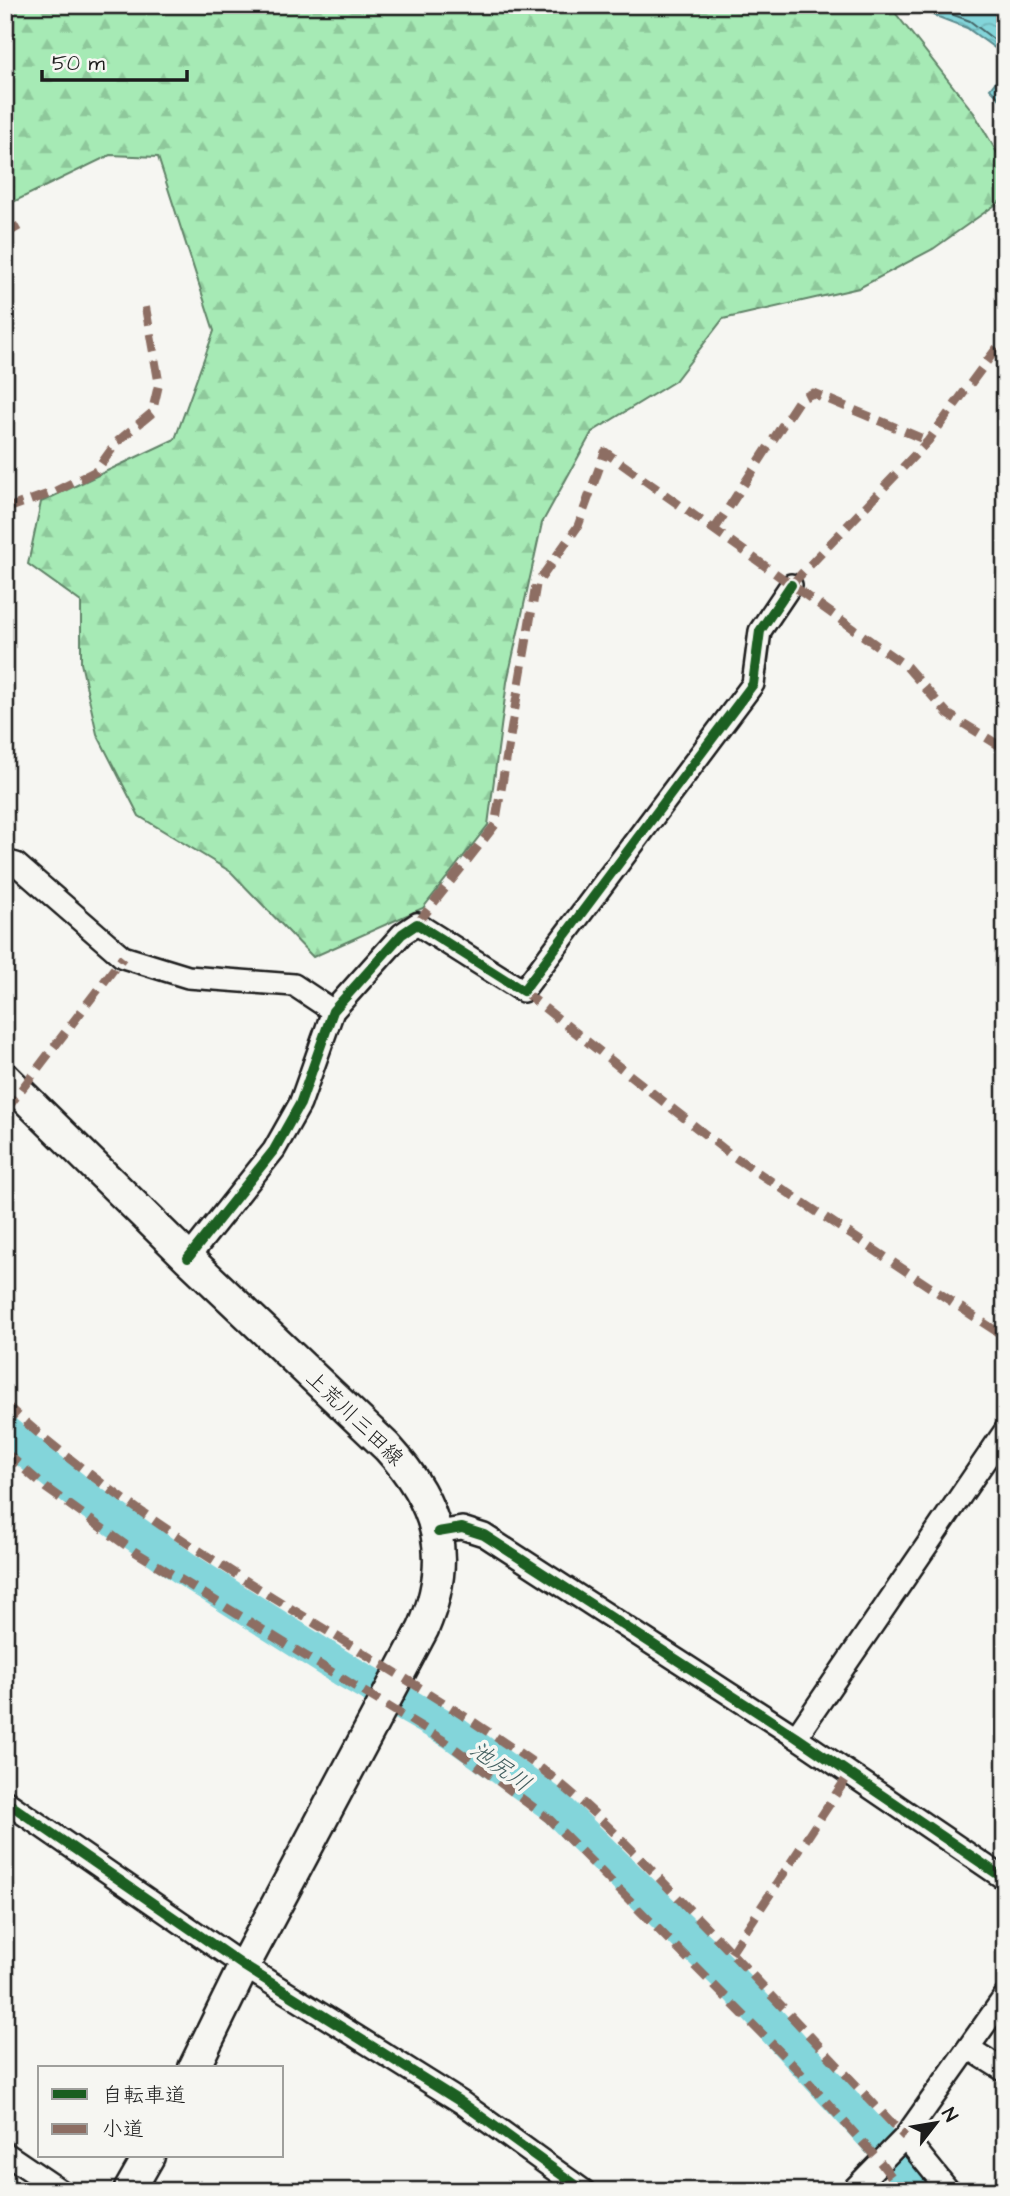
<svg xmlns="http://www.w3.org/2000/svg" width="1010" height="2196" font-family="'Architects Daughter','Klee One',sans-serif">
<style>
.forest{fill:url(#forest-firs);stroke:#618368;stroke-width:2}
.water{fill:url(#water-waves);stroke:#5a8b8e;stroke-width:2}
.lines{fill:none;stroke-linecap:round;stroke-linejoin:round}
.shore{stroke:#456668;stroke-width:2}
.stream{stroke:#5a8b8e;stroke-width:6}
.river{stroke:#83d5da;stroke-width:35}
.minor-casing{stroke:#1c1c1c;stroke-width:26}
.secondary-casing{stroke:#1c1c1c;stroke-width:35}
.minor{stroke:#f6f6f2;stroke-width:21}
.secondary{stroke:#f6f6f2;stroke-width:30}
.quiet{stroke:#8d6e63;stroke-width:9;stroke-dasharray:18 9;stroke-linecap:butt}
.cycleway-casing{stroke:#f6f6f2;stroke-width:15}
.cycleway{stroke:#1b5e20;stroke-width:10}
.labels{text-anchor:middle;stroke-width:7;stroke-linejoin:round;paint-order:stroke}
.street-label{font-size:21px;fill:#1c1c1c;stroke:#f6f6f2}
.water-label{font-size:23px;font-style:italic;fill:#405d5e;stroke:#f6f6f2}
</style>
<defs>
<pattern id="forest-firs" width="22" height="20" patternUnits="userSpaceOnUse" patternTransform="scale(1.75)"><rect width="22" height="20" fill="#a6eab5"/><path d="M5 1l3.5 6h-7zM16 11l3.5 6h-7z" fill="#8ec89b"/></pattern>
<pattern id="water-waves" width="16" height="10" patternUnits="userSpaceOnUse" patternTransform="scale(1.75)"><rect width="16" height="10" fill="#83d5da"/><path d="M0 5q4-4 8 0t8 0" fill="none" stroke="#71b6ba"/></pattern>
</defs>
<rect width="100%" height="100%" fill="#f6f6f2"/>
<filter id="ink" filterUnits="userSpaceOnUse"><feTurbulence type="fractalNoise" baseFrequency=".0143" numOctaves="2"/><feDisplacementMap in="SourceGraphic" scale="14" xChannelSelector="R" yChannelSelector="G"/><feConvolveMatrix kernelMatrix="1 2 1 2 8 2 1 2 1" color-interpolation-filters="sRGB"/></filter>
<g filter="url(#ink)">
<polygon class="forest" points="5,5 889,5 974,113 1005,166 1005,198 933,249 859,288 723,319 675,381 592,432 542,523 507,682 488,825 423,908 313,957 231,872 139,816 97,734 81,663 81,602 28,564 41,502 175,439 214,331 158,157 110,155 5,206"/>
<polygon class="water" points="907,5 1005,5 1005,104 990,89 1000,76 996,49 967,28"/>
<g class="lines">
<polyline class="shore" points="927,5 970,21 1001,45 1005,62"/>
<polyline class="stream" points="5,2180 22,2191"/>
<polyline class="river" points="5,1433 85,1498 187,1570 343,1669 453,1732 551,1803 725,1974 895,2159 920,2191"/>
<g class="minor-casing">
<g id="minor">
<polyline points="5,861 16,864 123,957 188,977 294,985 333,1011"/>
<polyline points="188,1258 274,1150 300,1104 333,1011 402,934 417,924 523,991 753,684 760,631 791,585"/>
<polyline points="438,1532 462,1528 484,1535 796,1737 1005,1879"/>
<polyline points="796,1737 1005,1431"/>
<polyline points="5,1801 244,1966 461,2102 584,2191"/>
<polyline points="970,2049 1005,2071"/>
<polyline points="905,2137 949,2191"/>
<polyline points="5,2153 61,2191"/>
<polyline points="852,2191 905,2137 1005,1996"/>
</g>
</g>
<g class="secondary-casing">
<g id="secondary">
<path d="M5 1078 188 1258 387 1447C439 1504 454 1557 423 1629L244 1966 194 2068"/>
<polyline points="129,2191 149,2156"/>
</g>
</g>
<use href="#minor" class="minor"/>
<use href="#secondary" class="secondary"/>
<g class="quiet">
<polyline points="5,234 19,226"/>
<polyline points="5,509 54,492 96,471 117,442 152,413 159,383 144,299"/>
<polyline points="714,530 799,400 813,393 928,441"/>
<polyline points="791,585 928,441 1005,337"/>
<polyline points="417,924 495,825 536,585 578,526 605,452 907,667 948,714 1005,749"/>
<polyline points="523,991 730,1154 1005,1337"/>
<polyline points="5,1111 123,957"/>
<path d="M5 1404C162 1547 355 1638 528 1759 585 1799 635 1853 683 1903 758 1980 831 2059 905 2137"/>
<polyline points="5,1452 46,1488 134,1551 446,1742 549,1819 795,2067 881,2163 902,2191"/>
<polyline points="731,1953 850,1773"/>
</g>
<g class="cycleway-casing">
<g id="cycleway">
<polyline points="188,1258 274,1150 300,1104 333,1011 402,934 417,924 523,991 753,684 760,631 791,585"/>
<polyline points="438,1532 462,1528 484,1535 796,1737 1005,1879"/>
<polyline points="5,1801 244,1966 461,2102 584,2191"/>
</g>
</g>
<use href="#cycleway" class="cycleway"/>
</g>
</g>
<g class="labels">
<g class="street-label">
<text transform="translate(355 1418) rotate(44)" y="7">上荒川三田線</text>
</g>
<g class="water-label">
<text transform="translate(501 1766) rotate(36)" y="8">池尻川</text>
</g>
</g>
<rect width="1010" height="2196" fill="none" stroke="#f6f6f2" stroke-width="28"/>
<rect x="14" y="14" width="982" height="2168" fill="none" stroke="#1c1c1c" stroke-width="2.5" filter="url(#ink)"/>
<rect x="38" y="2066" width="245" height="91" fill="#f6f6f2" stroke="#9f9f9c" stroke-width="2"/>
<rect x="52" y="2089" width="35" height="10" fill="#1b5e20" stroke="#9f9f9c" stroke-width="2"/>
<text x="102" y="2102" font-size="21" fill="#1c1c1c">自転車道</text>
<rect x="52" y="2124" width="35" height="10" fill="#8d6e63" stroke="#9f9f9c" stroke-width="2"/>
<text x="102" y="2136" font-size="21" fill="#1c1c1c">小道</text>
<g transform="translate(936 2123) rotate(59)" stroke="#f6f6f2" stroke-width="5" paint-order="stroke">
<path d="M0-5L12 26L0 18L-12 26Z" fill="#1c1c1c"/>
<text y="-10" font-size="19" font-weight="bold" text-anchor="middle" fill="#1c1c1c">N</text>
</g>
<path d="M42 70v10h145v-10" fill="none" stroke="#1c1c1c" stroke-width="3.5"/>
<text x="52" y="70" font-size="21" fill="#1c1c1c" stroke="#f6f6f2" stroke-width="5" paint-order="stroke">50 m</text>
</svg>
